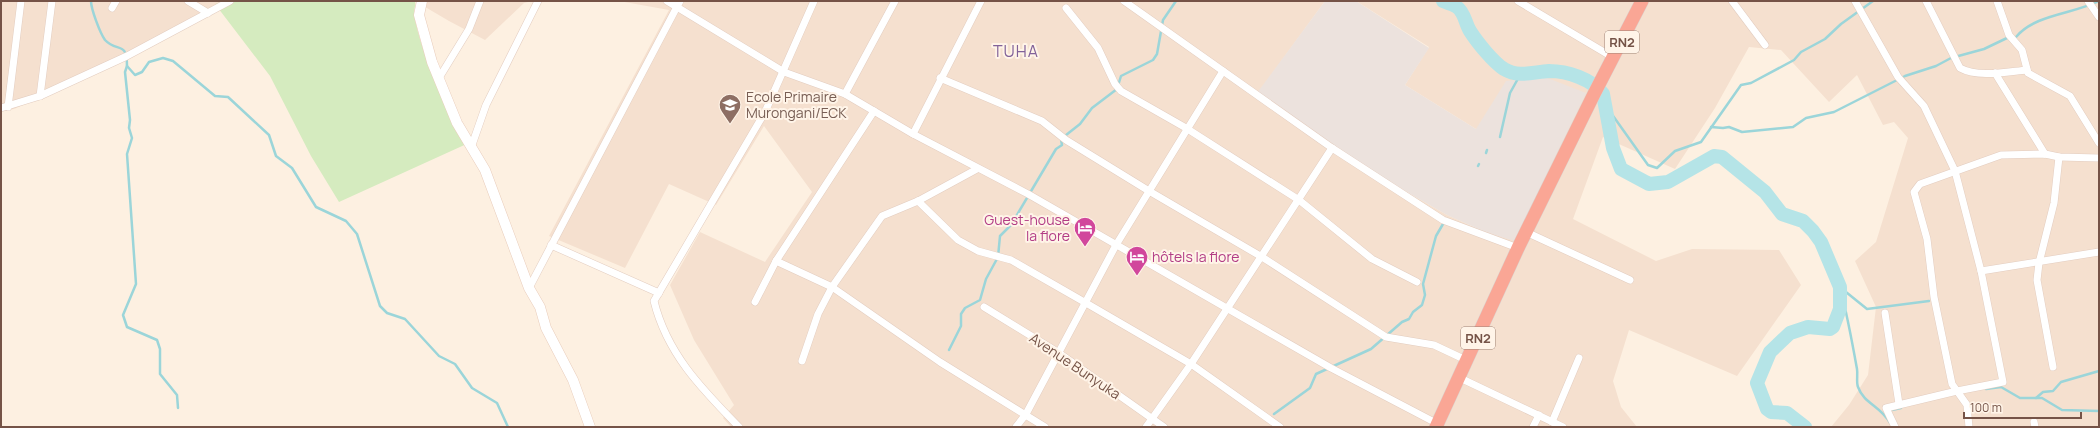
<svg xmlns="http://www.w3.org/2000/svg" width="2100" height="428" font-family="Manrope,sans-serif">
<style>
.residential{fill:#f5e0cf}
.industrial{fill:#ece2dd}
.green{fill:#d5ebbf}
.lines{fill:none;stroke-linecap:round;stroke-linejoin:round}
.stream{stroke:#9bd5d9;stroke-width:2.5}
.river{stroke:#b5e4e7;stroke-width:14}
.street-casing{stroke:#e3cdc0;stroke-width:8}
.secondary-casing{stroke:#e9cdbc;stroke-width:11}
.highway-casing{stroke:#dbd2cf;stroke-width:14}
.street{stroke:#fff;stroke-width:7}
.secondary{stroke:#fff;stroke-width:10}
.highway{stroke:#faa695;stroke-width:13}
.labels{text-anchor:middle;stroke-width:4;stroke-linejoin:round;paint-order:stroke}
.shield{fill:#fff4e8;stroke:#9e8377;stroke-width:1}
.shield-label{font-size:13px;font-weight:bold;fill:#755347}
.education-label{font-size:14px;fill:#785e54;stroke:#fff4e8;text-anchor:start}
.hotel-label{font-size:14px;fill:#b23c85;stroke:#fff4e8;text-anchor:end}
.street-label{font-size:14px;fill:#755347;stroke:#fff4e8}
.quarter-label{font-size:16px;letter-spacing:1px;fill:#826299;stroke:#fff4e8}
</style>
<rect width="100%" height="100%" fill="#fdf0e1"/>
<g class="residential">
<polygon points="1,1 223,1 149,45 83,79 14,109 1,111"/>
<polygon points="415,1 532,1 524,3 485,40 449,21"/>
<polygon points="619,1 1325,1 1258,93 1334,147 1412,195 1447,215 1483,231 1476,129 1405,85 1429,47 1356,1 2099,1 2099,427 1831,427 1849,405 1868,375 1876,307 1855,261 1876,242 1908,138 1894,122 1883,125 1857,75 1829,102 1781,50 1749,47 1715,108 1675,169 1603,137 1573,219 1656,261 1692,249 1779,250 1801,285 1737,376 1629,330 1613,381 1621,407 1637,427 731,427 723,418 734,405 694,340 670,285 700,232 765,262 812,192 764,126 716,205 669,184 625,268 549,236 669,10"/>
</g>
<polygon class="industrial" points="1325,1 1356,1 1429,48 1405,85 1476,129 1506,81 1545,77 1586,93 1514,241 1483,231 1447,215 1412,195 1334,147 1257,93"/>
<path class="green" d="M223 1H415C416 5 414 9 414 13 421 60 448 101 471 142L339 202 311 156 270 76 215 4Z"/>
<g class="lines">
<g class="stream">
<path d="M91 1C91 9 100 33 105 40 117 53 127 40 127 66L135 75 142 72 149 62 163 58 173 61 215 96 228 97 269 135 276 156 292 168 316 207 346 221 357 234 380 306 387 313 405 319 439 356 455 364 472 388 497 403 508 427"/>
<polyline points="127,66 125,72 130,120 129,128 132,138 127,154 136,284 123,315 127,327 157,340 160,349 160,374 177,395 178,408"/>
<polyline points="1606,106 1648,165 1657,168 1675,151 1701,142 1741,85 1751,83 1794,60 1801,52 1825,39 1841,24 1873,1"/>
<path d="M1711 127 1723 128 1729 127 1742 132 1793 127 1806 118 1834 112 1905 76 1936 66 1951 58 1984 49 2007 38 2016 37C2035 14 2074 14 2099 1"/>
<polyline points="1500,137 1510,93 1520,75"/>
<polyline points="1486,153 1487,150"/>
<polyline points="1478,166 1479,164"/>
<path d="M1840 287C1847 314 1852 341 1857 369 1858 375 1856 382 1858 387 1864 404 1881 406 1890 423"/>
<polyline points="1841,288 1867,309 1929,301"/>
<polyline points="949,350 961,326 961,314 965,308 980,300 986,279 998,257 1000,236 1011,225 1056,149 1062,145 1061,139 1080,124 1092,108 1117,89 1121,76 1153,60 1157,54 1163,20 1176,1"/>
<polyline points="1986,389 2001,387 2020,398 2042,398 2062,410 2099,411"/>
<polyline points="2036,398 2043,392 2053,391 2061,382 2099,371"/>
<polyline points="1892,410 1901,408"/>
<polyline points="1274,414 1310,388 1316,374 1371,349 1402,322 1409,319 1413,312 1422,305 1425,295 1423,284 1436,236 1443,224"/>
</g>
<path class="river" d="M1443 1C1447 3 1453 4 1457 7 1465 13 1465 23 1470 31 1477 42 1493 62 1504 69 1519 78 1533 72 1549 71 1567 71 1592 79 1603 94L1613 148 1621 169 1649 184 1668 182 1714 156 1722 157 1765 192 1782 214 1803 221 1813 231 1821 242 1840 287V309L1833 327 1830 329 1808 327 1790 333 1770 352 1757 383 1767 409 1771 412 1787 413 1805 427"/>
<g class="street-casing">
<g id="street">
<polyline points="188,1 208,13"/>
<polyline points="667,1 784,72 845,94 913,134 1028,194 1331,368 1438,424"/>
<polyline points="1124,1 1332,148 1443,220 1518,248"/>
<polyline points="1518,1 1614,58"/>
<polyline points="1732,1 1765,45"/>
<polyline points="1855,1 1898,77 1924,106 1955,171 1981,271 2003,382 1957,391 1886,408 1895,427"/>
<path d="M1926 1 1960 68C1978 78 2006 72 2027 70"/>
<polyline points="1997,1 2009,35 2022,50 2028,73 2070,96 2099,143"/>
<polyline points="2088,1 2099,17"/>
<polyline points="112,8 116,1"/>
<polyline points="1066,8 1098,48 1115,84 1121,91 1186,128 1299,200 1372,259 1417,282"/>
<polyline points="1995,73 2045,154"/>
<polyline points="439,78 469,29 480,1"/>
<polyline points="940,78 1042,121 1066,140 1149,191 1262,257 1386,337 1434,345 1468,361"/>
<polyline points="845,94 895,1"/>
<polyline points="40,96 52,1"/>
<polyline points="8,107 21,1"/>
<polyline points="1,108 40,96 127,56 230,1"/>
<polyline points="913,134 981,1"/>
<polyline points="472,145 486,105 538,1"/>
<polyline points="918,201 958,240 978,251 1011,260 1086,303 1191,364 1280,427"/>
<polyline points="1526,232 1630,280"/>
<polyline points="551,245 659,293"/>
<polyline points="776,261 832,287 940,362 1045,427"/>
<polyline points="1981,271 2099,252"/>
<polyline points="529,288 680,1"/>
<polyline points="755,302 776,261 874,111"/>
<polyline points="984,307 1059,353 1164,427"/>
<polyline points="1885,313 1899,404"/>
<polyline points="802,361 818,314 832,287 882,216 918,201 977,169"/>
<polyline points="2053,367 2037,280 2039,263 2054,203 2059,157"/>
<polyline points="1460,378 1563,427"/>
<polyline points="1552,422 1579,358"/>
<polyline points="2034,422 2035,427"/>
<path d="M739 427C702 389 667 354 654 301L765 112 814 1"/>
<polyline points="1016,427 1026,414 1116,245 1223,71"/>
<polyline points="1146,427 1191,364 1332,148"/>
<polyline points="1533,427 1539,415"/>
<polyline points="1969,427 1967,405 1952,384 1934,297 1927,239 1914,192 1920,184 2001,155 2045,154 2059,157 2099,158"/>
</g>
</g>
<g class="secondary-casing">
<polyline id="secondary" points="422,1 419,15 432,62 457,123 485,170 529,288 540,307 546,328 573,380 590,427"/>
</g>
<g class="highway-casing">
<polyline id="highway" points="1436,427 1518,248 1594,94 1642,1"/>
</g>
<use href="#street" class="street"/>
<use href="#secondary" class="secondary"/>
<use href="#highway" class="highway"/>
</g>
<defs>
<g id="school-pin" transform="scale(1.15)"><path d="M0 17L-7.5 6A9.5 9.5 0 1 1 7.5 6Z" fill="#8d6e63" stroke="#fff4e8"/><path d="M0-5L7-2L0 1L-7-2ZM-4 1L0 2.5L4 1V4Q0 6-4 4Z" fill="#fff"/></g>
<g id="hotel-pin" transform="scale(1.15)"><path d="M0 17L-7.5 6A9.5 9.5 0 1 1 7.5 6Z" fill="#d1479c" stroke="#fff4e8"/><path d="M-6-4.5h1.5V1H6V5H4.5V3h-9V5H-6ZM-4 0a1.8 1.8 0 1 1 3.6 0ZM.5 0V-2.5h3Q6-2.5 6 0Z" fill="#fff"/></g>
</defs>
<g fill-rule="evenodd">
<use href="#school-pin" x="730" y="105"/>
<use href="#hotel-pin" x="1085" y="228"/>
<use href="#hotel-pin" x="1137" y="257"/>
</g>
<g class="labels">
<g class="shield">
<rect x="1605" y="31" width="34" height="22" rx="3"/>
<rect x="1461" y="327" width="34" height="22" rx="3"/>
</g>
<g class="shield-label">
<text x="1622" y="47">RN2</text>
<text x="1478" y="343">RN2</text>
</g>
<g class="education-label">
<text x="746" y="102">Ecole Primaire<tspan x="746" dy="16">Murongani/ECK</tspan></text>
</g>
<g class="hotel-label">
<text x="1070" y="225">Guest-house<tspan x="1070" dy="16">la flore</tspan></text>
<text x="1152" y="262" text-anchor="start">hôtels la flore</text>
</g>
<g class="street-label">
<text transform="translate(1075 366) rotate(34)" y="5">Avenue Bunyuka</text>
</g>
<g class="quarter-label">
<text x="1016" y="57">TUHA</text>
</g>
</g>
<rect width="2100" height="428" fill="none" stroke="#755347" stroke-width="4"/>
<path d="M1964 412v6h117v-6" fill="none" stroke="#755347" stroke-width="2"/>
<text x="1970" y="412" font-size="12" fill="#755347" stroke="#fff4e8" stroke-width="3" paint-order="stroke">100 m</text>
</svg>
